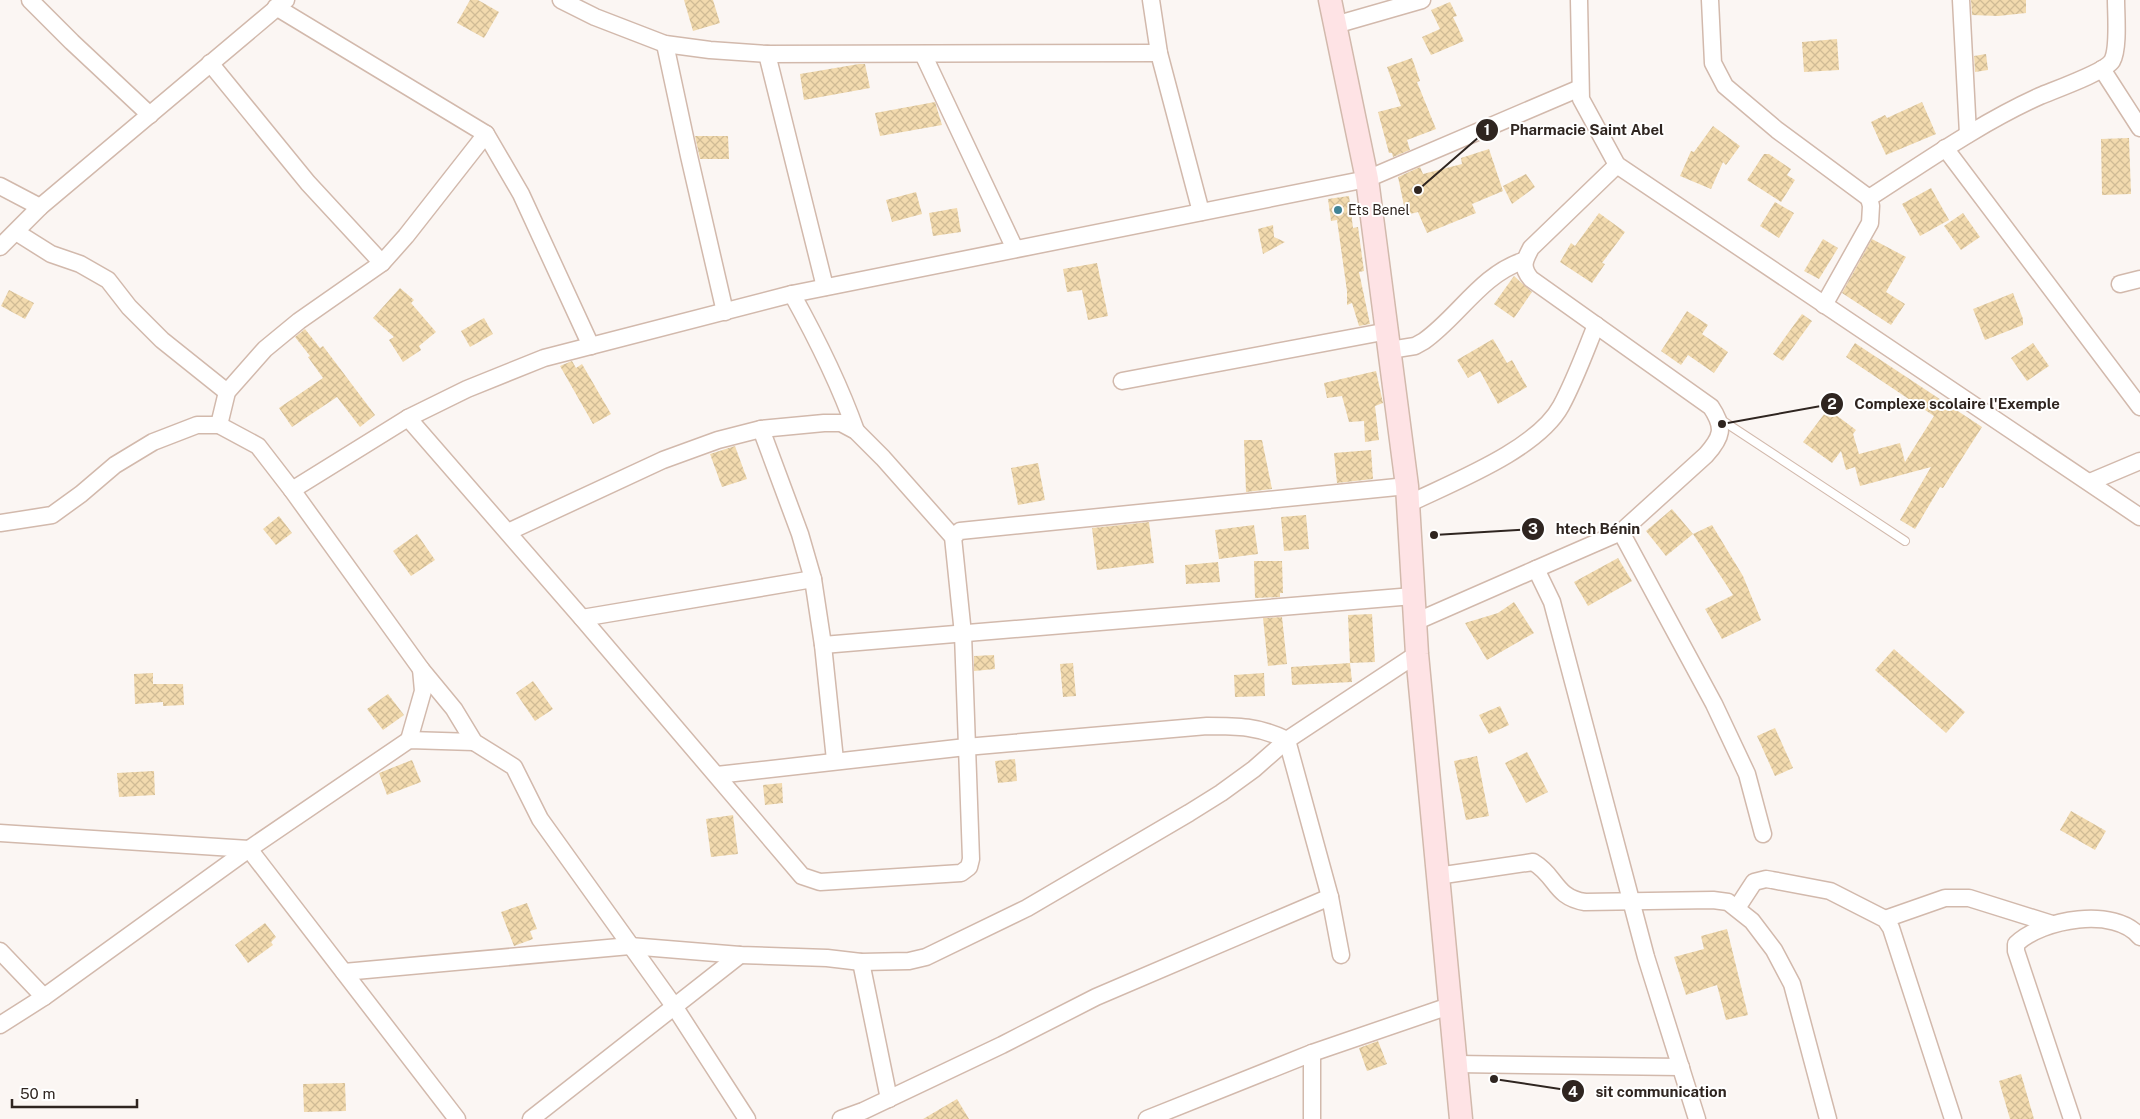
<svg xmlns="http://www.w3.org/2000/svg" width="2140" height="1119" font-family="'Public Sans',sans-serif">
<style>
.building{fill:url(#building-cross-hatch)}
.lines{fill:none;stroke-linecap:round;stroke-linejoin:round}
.lane-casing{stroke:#d2b9ac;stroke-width:10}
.street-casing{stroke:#d2b9ac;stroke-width:19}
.secondary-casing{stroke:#d2b9ac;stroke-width:25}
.lane{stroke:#fff;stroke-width:8}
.street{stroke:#fff;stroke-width:16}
.secondary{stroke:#fee3e5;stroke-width:22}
.poi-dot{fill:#418495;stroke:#fff;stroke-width:2}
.labels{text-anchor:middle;stroke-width:4;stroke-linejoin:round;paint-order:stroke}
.poi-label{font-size:14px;fill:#2f2520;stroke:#fff;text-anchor:start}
.leader{fill:none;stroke:#2f2520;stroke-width:2}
.callout-dot{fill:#2f2520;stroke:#fff;stroke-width:2}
.mark-label{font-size:15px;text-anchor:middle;font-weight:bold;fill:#fff}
.callout-label{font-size:15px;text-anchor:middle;font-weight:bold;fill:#2f2520;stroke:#fff;stroke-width:4;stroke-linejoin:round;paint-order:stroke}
</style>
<defs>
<pattern id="building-cross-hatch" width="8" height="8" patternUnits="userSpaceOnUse" patternTransform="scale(1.25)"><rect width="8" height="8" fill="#f2daae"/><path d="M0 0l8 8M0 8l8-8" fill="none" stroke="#d0bb95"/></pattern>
</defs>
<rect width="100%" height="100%" fill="#fbf6f3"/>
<g class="building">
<polygon points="470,0 478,0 499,12 484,38 457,23"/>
<polygon points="684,0 713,0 720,23 693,31"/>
<polygon points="1971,0 2026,0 2026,13 1998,16 1972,15"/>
<polygon points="1450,2 1457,16 1453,17 1464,41 1431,55 1422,37 1440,29 1431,10"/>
<polygon points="1837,39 1839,70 1804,72 1802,42"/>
<polygon points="1986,54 1988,70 1975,72 1974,56"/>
<polygon points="1412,58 1420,81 1417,82 1436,129 1407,140 1410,150 1393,157 1392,153 1389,153 1378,112 1401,106 1387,67"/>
<polygon points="859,64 865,64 870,88 804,100 800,74"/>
<polygon points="935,102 942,125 880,136 875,113"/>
<polygon points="1922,102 1936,134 1886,155 1871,122 1885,115 1887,118"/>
<polygon points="1713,126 1740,146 1726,165 1723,162 1711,189 1680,176 1691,151 1694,152"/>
<polygon points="695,136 728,136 729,159 700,159"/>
<polygon points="2129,138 2131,194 2102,195 2101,139"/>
<polygon points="1489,149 1503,191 1472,204 1476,213 1427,233 1418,212 1406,215 1398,177 1420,167 1423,174 1462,164 1461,158"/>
<polygon points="1764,154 1769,154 1791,169 1787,175 1795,180 1781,202 1747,180"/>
<polygon points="1526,174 1535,187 1512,204 1503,186"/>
<polygon points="1931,188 1949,220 1920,236 1902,204"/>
<polygon points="916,192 922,214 892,222 886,200"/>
<polygon points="1349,196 1353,228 1358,227 1364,271 1359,272 1370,324 1359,326 1352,303 1347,305 1347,291 1337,220 1331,221 1328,199"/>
<polygon points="1775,202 1794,213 1779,238 1760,226"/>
<polygon points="957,208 961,232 933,236 929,213"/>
<polygon points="1599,213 1625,232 1602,263 1605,264 1592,283 1560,262 1571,243 1575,246"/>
<polygon points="1963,213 1980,237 1961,250 1944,226"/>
<polygon points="1273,225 1274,237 1285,242 1263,254 1258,229"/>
<polygon points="1823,239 1838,248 1819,279 1804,271"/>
<polygon points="1872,239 1906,257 1886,292 1905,304 1891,325 1842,293"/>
<polygon points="1097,263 1108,316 1088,320 1082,290 1067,292 1063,269"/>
<polygon points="1514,276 1532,292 1514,318 1494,304"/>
<polygon points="400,288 414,300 411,303 436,332 419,346 421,350 403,362 389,340 394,337 373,318"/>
<polygon points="9,290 34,303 25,319 1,306"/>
<polygon points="2013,293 2023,319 2023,325 1985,340 1973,309"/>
<polygon points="1687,311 1708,325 1702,334 1728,352 1714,373 1688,355 1681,365 1661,351"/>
<polygon points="1802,314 1812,321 1783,361 1773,354"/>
<polygon points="484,318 493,334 470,347 461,331"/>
<polygon points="305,329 320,348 323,346 375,415 360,427 337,397 292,427 279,408 323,378 308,357 310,356 295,337"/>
<polygon points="1493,339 1507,363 1512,360 1527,387 1498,404 1480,371 1468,378 1457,360"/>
<polygon points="1855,343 1982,427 1943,488 1940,487 1915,529 1900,520 1931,467 1860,486 1855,467 1846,470 1841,451 1832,463 1803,442 1828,409 1856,430 1853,434 1859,454 1900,443 1905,462 1934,416 1846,357"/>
<polygon points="2033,343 2049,366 2027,381 2011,358"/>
<polygon points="572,361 576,368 582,364 611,414 593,424 560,366"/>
<polygon points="1376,371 1383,403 1375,406 1379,440 1365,442 1364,421 1349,422 1342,396 1327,398 1324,383"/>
<polygon points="1244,440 1262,440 1272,489 1246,492"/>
<polygon points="735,446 747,479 722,487 710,454"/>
<polygon points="1371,450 1373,479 1337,483 1334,453"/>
<polygon points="1038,463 1045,500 1018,505 1011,468"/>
<polygon points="1672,509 1693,534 1666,556 1646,531"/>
<polygon points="1306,515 1309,549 1284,551 1281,517"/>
<polygon points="279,516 292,533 276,545 263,529"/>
<polygon points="1149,522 1154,563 1097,570 1092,528"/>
<polygon points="1254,525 1258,554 1219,559 1215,530"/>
<polygon points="1712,525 1743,576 1761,620 1722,639 1705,609 1733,595 1693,534"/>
<polygon points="417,534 435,560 411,576 393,551"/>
<polygon points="1618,558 1632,581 1588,606 1574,582"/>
<polygon points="1254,561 1282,561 1283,593 1280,593 1280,597 1255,598"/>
<polygon points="1218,562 1220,582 1186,584 1185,565"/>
<polygon points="1514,602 1534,633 1487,660 1465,623 1498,613"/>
<polygon points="1372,614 1375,662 1350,663 1348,615"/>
<polygon points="1282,617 1287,664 1268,666 1263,618"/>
<polygon points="1894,649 1965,712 1946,733 1875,670"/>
<polygon points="994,655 995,669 974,671 974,656"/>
<polygon points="1073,663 1076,696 1063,697 1060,664"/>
<polygon points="1350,663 1352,682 1292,685 1291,667"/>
<polygon points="153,673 153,684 183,684 184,705 163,706 163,702 135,704 134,674"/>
<polygon points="1264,673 1265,696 1235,697 1234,675"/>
<polygon points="533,681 553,709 535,721 516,693"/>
<polygon points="388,694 404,715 383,730 367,709"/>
<polygon points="1500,706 1509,725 1489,734 1479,715"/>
<polygon points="1775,728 1793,768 1775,776 1757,736"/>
<polygon points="1527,752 1548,792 1526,803 1505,763"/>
<polygon points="1477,756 1489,816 1466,820 1454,761"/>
<polygon points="1015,759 1017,781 998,783 995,761"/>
<polygon points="412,760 421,782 387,795 379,773"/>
<polygon points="154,771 155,795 119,797 117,773"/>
<polygon points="782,783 783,803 765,805 763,785"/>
<polygon points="2071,811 2106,831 2095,850 2060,830"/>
<polygon points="733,815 738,854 711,857 706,819"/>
<polygon points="527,903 537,929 530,931 533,939 514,946 501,912"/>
<polygon points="265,923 276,937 271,942 273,945 248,963 235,945"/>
<polygon points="1727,929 1748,1015 1726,1020 1717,985 1686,995 1674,957 1704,949 1701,936"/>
<polygon points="1378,1041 1387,1064 1367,1071 1359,1048"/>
<polygon points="2021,1074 2034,1119 2010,1119 1999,1081"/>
<polygon points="345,1083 346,1111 304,1112 303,1084"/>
<polygon points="957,1099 969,1119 923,1119"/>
</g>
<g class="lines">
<g class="lane-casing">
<polyline id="lane" points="1720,419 1905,541"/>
</g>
<g class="street-casing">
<g id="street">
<polyline points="30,0 72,42 150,115"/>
<polyline points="561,0 595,17 665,44 710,50 767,54 1159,53"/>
<polyline points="1151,0 1159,53 1201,212"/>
<polyline points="1579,0 1581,99 1617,165 2140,517"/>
<polyline points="1710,0 1713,63 1725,86 1777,130 1869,198"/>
<polyline points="1961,0 1968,134"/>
<polyline points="276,7 486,134 521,194 591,346"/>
<polyline points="1335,25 1422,0"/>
<polyline points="665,44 689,156 725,312"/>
<polyline points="767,54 825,287"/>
<polyline points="923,54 1015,249"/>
<polyline points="210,63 308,183 382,263"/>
<polyline points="2102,69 2140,128"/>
<polyline points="1945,148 2140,407"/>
<path d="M1617 165 1531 248C1524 261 1521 267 1531 279L1711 407C1725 428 1722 437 1706 455L1621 532"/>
<polyline points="0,186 40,207"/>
<polyline points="16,232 51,254 80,264 108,280 129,307 162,340 227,392"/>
<polyline points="0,247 40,207 286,0"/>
<polyline points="2120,284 2140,279"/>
<path d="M792 294C817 339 839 383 856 431"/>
<path d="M1824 305 1870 223 1871 206 1869 198C1925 162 1980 123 2040 96 2054 90 2105 72 2112 61 2119 49 2116 14 2116 0"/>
<path d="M1390 350 1415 346 1424 341C1458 317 1482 274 1523 261"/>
<polyline points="1122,381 1388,331"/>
<polyline points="408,418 582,618 802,876 820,882 961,873 969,867 971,859 963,634 953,537 883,458 856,431 841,423 824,423 761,429 718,440 663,460 508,532"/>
<polyline points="219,425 227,392 265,349 299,321 382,263 406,236 486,134"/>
<polyline points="761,429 800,534 813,579 823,645 835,760"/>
<polyline points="2090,482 2140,461"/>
<polyline points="292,490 408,418 467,389 544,358 792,294 1367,179 1580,88"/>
<path d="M1408 504C1453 482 1537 450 1561 406 1575 380 1585 352 1596 325"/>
<polyline points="0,523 52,515 81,494 115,465 153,442 197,425 219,425 258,446 292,490 421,669 454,709 474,742 514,767 540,819 674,1006 747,1119"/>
<polyline points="953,537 960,531 1407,486"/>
<polyline points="1536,569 1621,532 1714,704 1747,774 1763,834"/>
<polyline points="582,618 813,579"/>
<polyline points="1415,622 1536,569 1552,602 1646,957 1697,1119"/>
<polyline points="823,645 1413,596"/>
<polyline points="409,740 423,691 421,669"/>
<path d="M717 775 966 747 1207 726C1237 726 1259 726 1287 740L1330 897 1341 955"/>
<polyline points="0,833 249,849 457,1119"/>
<path d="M1437 876 1533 862C1557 876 1554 897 1585 902L1713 900 1728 902 1752 921 1774 950 1792 984 1828 1119"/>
<polyline points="1737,908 1754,882 1766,879 1772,880 1830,891 1885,919 1891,928 1953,1119"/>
<polyline points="1885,919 1945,898 1969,898 2052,924"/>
<polyline points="0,951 44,997"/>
<polyline points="861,962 889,1099"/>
<polyline points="344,972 630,946 740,955 827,958 861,962 909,961 926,957 1027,908 1189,813 1221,793 1254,769 1287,740 1417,654"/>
<polyline points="0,1025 44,997 249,849 409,740 474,742"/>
<polyline points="1456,1064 1681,1067"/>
<polyline points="531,1119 740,955"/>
<polyline points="841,1119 863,1111 1002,1045 1096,997 1330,897"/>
<polyline points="1147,1119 1312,1053 1449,1006"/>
<polyline points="1312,1119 1312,1053"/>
<path d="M2072 1119 2016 951V944C2042 919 2115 906 2140 937"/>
</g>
</g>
<g class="secondary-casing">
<polyline id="secondary" points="1330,0 1367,179 1407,486 1417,654 1461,1119"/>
</g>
<use href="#lane" class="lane"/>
<use href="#street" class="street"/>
<use href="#secondary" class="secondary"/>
</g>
<circle class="poi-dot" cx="1338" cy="210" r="5"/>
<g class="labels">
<g class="poi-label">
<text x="1348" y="215">Ets Benel</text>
</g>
</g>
<path class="leader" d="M1418 190L1487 130M1722 424L1832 404M1434 535L1533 529M1494 1079L1573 1091"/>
<g class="callout-dot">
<circle cx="1418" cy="190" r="5"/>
<circle cx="1722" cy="424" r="5"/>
<circle cx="1434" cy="535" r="5"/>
<circle cx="1494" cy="1079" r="5"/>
<circle cx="1487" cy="130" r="12"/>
<circle cx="1832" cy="404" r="12"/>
<circle cx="1533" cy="529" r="12"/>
<circle cx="1573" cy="1091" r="12"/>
</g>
<g class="mark-label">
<text x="1487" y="135">1</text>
<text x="1832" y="409">2</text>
<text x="1533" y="534">3</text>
<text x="1573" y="1097">4</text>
</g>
<g class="callout-label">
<text x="1587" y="135">Pharmacie Saint Abel</text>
<text x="1957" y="409">Complexe scolaire l'Exemple</text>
<text x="1598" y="534">htech Bénin</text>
<text x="1661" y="1097">sit communication</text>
</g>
<path d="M12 1099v8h125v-8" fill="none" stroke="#2f2520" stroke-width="2.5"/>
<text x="20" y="1099" font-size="15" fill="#2f2520" stroke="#ffffff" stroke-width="4" paint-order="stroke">50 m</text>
</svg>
